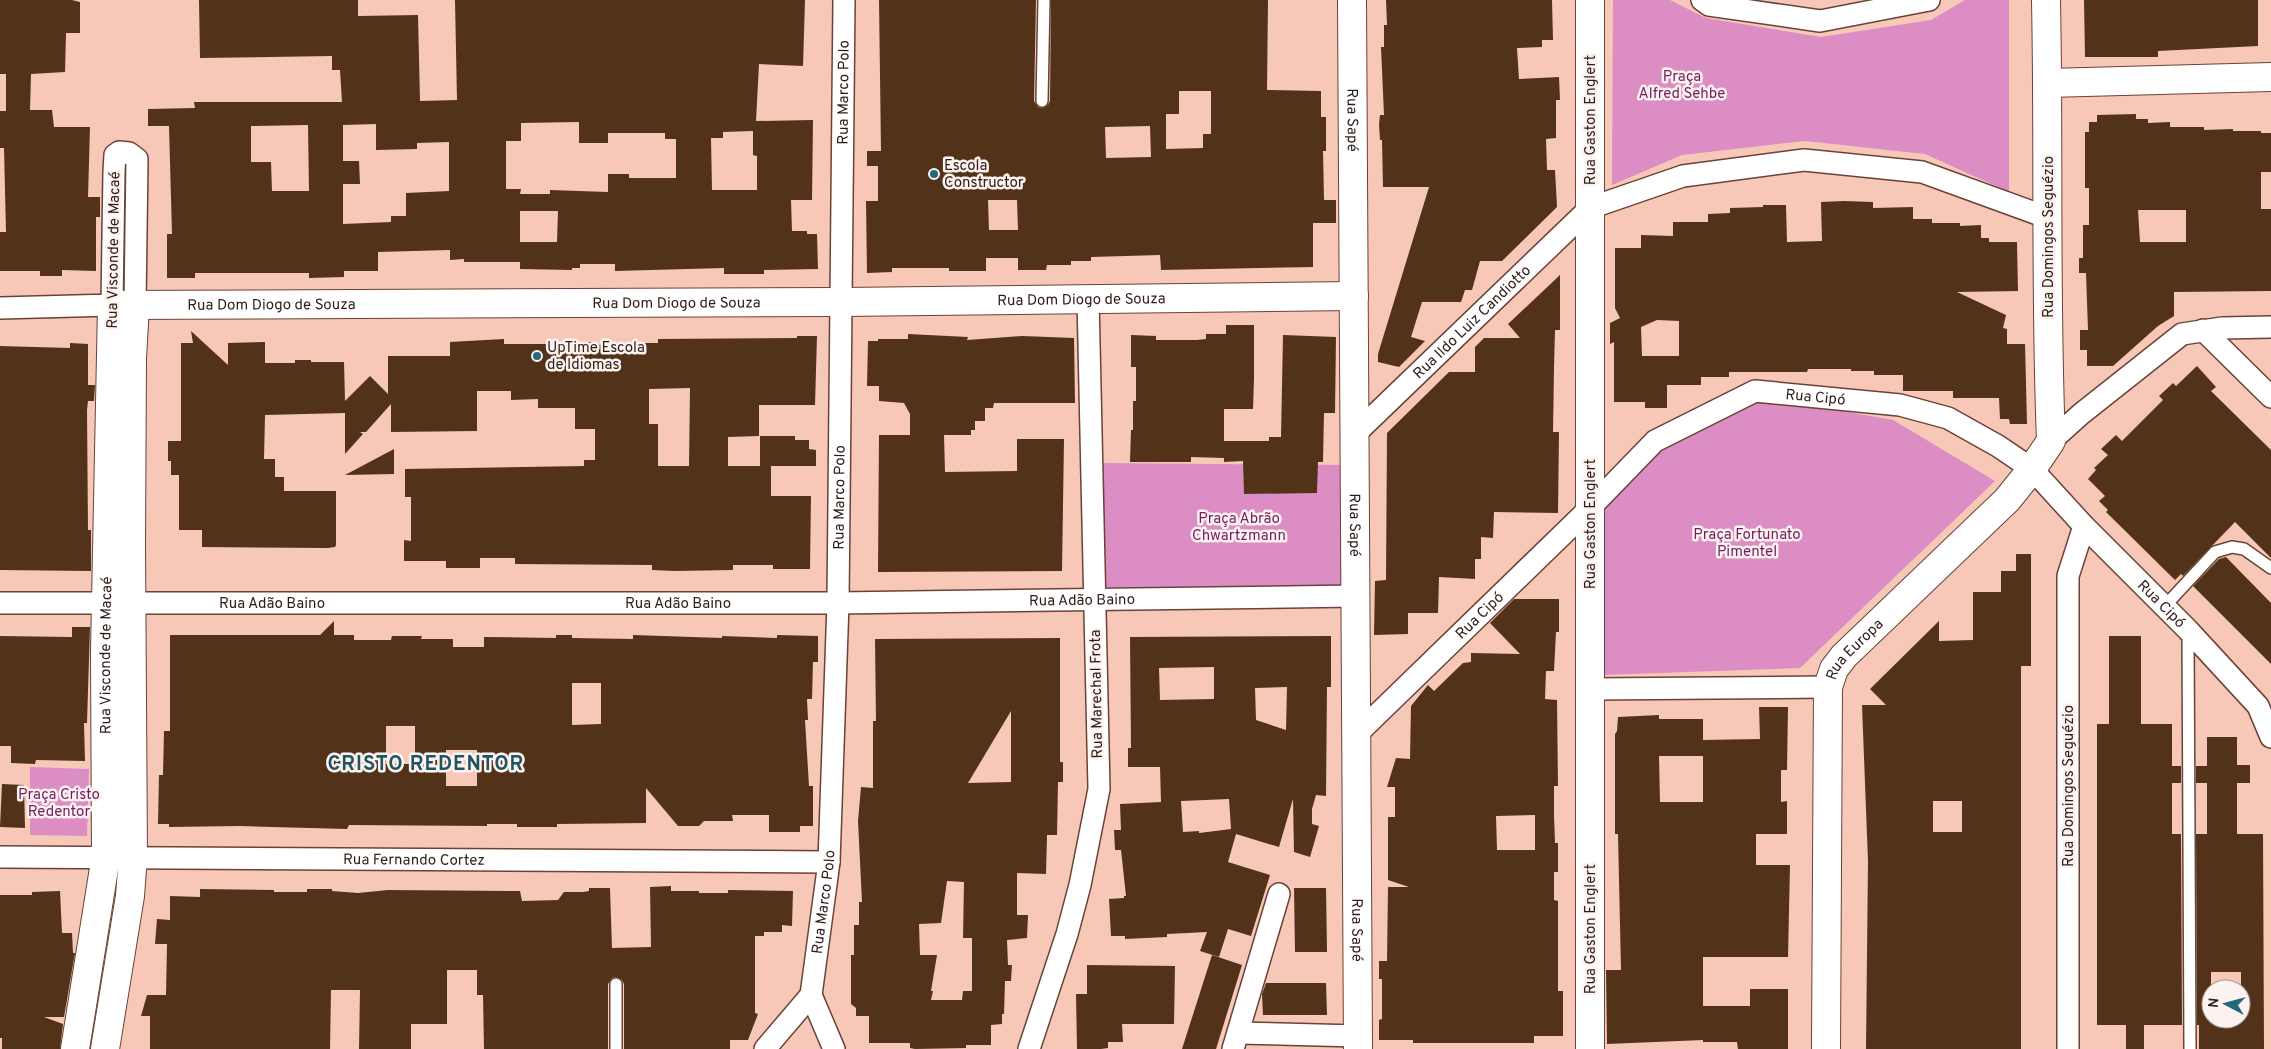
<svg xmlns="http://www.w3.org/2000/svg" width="2271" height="1049" font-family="Overpass,sans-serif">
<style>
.green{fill:#db8dc4}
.building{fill:#52331a;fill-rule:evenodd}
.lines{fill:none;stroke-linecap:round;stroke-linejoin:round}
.service-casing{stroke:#6a4336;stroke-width:14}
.minor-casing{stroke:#6a4336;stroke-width:24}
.tertiary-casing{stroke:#6a4336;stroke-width:30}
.service{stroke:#fff;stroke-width:11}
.minor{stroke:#fff;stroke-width:21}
.tertiary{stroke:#fff;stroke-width:28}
.poi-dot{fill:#236778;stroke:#fcf2ef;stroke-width:2}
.labels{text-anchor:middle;stroke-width:5;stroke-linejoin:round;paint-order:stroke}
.park-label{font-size:15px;fill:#741e61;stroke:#fcf2ef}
.street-label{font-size:15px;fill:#2f1d18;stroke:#fcf2ef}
.poi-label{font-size:15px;fill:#2f1d18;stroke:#fcf2ef;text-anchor:start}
.district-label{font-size:20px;font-weight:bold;letter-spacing:1px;fill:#1f5563;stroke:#fcf2ef}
</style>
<rect width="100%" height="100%" fill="#f7c7b8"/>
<g class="green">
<polygon points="1613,0 1670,0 1706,18 1821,37 1931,20 1965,0 2009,0 2009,192 1925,154 1805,141 1682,155 1612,185"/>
<polygon points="1757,396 1893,420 1995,481 1800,668 1602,675 1602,511 1656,447"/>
<polygon points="1096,463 1351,465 1351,592 1100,587"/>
<polygon points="30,767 89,769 87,836 30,835"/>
</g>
<g class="building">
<polygon points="0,0 72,0 80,2 80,33 66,33 65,72 31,74 30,110 52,110 54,127 90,127 88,197 100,197 100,217 96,217 96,271 62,270 62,276 40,276 40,271 0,271 0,232 6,232 4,148 0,148 0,111 6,111 6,74 0,74"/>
<path d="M199 0H358V16L418 15 420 101 457 100 455 0H805L803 66 759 64 756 121 813 120 812 200H791L792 231H807V234H817L818 269 764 270V274H724V268L615 271V264H580V268H572V270L520 269V262H464V259L450 260V250L378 252V271H344V277L309 278V273H195V278H167V234H172L169 126H148V109L195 108 194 102H342L340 70H332V56L200 58ZM579 122V143H608V133H665V139H676V178H629V174H608V192L550 190V194H520L521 189H506V141H521V123ZM376 124V150L417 149V143L449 142V191L406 193V216H391V222L343 224V184H360L359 161H343V125ZM308 125 309 191H272L271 162H251V126ZM753 131V155L757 156V190H712L711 138H723V132ZM520 211H558L557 242H520Z"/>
<path d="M879 0H1036L1034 101 1038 107 1042 108 1048 105 1050 101 1051 0H1268L1267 90 1321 91V117H1326V151H1323L1324 200H1336V223H1313V267L1161 270 1160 255 1091 257V261H1071V265H1047L1046 270H1018V258H986V271H949V268H892V272L867 273 866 201H878V166H867V151H881ZM1179 91H1211V134H1203V148L1166 149V114H1179ZM1150 126 1151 157 1106 158 1105 127ZM988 200H1017L1018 230H989Z"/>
<polygon points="1386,0 1552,0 1553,40 1542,40 1542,47 1517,48 1519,79 1559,77 1560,100 1556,100 1556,138 1546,139 1547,170 1555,170 1557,207 1502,261 1480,261 1472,290 1465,290 1461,302 1422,302 1411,337 1425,341 1399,367 1378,362 1378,354 1429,187 1383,187 1382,140 1380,140 1379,124 1380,115 1384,115 1381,47 1384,47 1384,25 1387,25"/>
<polygon points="2084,0 2258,0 2258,46 2158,51 2158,57 2085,57"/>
<path d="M2136 114V119H2148V123L2170 122V127H2204V130L2233 129V131H2261V133H2271V172H2261V209H2271V291L2174 292V316L2158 326 2113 366H2087V350H2080V330H2088L2086 273H2079V258H2083V225H2089V188H2085V132H2089V122H2097V115ZM2138 210H2186V242H2140Z"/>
<path d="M1844 201 1873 202V208L1913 207V219H1932V223H1960V226L1981 225V238H1989V242H2017L2018 291 1957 292 2006 315 2003 328 2007 329V344H2025L2027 424H2010L2009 419H2000L1999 398H1953V391H1903V375H1874V371H1851V369H1808L1807 372H1729V377H1701V385H1667V408H1645V402H1614V342L1610 344V323L1620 318 1615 308V248H1641V235L1673 236V222H1708V214L1730 213V208L1763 207V205H1786L1787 242 1822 241 1821 202ZM1657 320 1679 321V356H1642L1641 327Z"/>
<polygon points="1560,275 1560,330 1555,330 1554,368 1553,432 1559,432 1558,513 1494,512 1493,538 1481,537 1481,559 1475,559 1475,579 1439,577 1438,613 1408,613 1408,634 1374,635 1375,581 1386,580 1387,433 1449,372 1475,372 1475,347 1484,338 1520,338 1508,324"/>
<polygon points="1226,325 1254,325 1254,379 1253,409 1224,409 1224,441 1269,441 1269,437 1281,437 1283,335 1336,337 1335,413 1324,413 1323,462 1318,462 1317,493 1244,494 1243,461 1224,462 1224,458 1191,457 1191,462 1130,462 1131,430 1133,430 1133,401 1136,401 1136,367 1131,367 1131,335 1156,336 1156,340 1197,340 1206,339 1206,334 1226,334"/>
<path d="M191 331 228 365V343L265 342V363H295V360H311V362H344L345 401 370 376 388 394V356H450V342L504 339V344H571V342H592V345L645 344V343H658V339L797 338V336H817L815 405H759V436L728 437V466H760V436H795V440H809V449L816 450V466H771V496H811L810 569H773V565H733V570L675 571 652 570V565L515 564V558H480V568H446V561H404V540L411 541V497H405V469L584 466V460H595V429H575V408H538V399L511 400V391H477V431L391 432V404L366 432H360L363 434 345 454V413L265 415 264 459H275V477H284V491H336V545L335 547 328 548 202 547V530H179V475H171V461H168V441H181V343H193ZM690 388 689 466H658V424H649V389Z"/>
<polygon points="908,334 968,337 967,340 1022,336 1074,338 1075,403 994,403 993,408 985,408 985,421 975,421 975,430 971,430 971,435 944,435 945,472 1017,471 1017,439 1064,439 1062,571 878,572 879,435 910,435 910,414 904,403 879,401 879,386 867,386 868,341 878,341 878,339 908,339"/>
<polygon points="70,343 88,344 88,385 95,385 94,401 88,401 87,410 88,530 91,530 91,571 0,570 0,346 70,348"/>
<polygon points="2197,366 2216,387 2211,391 2271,450 2271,558 2235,522 2183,576 2181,574 2175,580 2106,512 2108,510 2099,501 2105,496 2088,479 2096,470 2094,468 2108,455 2101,449 2116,435 2122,441 2163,400 2159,396 2173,383 2176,386"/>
<polygon points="394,449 394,474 345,475"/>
<path d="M2016 554H2031V666H2021V1049H1866L1868 861 1862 705H1886L1870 689 1939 621V641L1973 640V592H2001V571H2016ZM1933 801H1962V832H1933Z"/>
<polygon points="2226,557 2271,603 2271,664 2193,586 2219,559"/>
<path d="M1514 599H1559V632H1556L1554 671H1546L1545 699 1557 700 1558 786H1554V815L1555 843H1558V872H1554V900L1558 901V991H1563V1036H1534V1043H1413V1040H1379V1020L1382 1019V979H1379V961H1387L1388 887H1409L1388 880V817H1395V787H1387L1396 758 1410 759 1411 706 1428 685 1434 691 1463 663 1471 662V653L1520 654 1490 623ZM1535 815V850H1497L1496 816Z"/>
<path d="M334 621V635H354V640H391L392 636H422L421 639H453V647H484V637L556 638V635H572V638L633 639V635L722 638V636L777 638V635L818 636V662H813L812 699H807L808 720H805L809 786H813V826H800V832H769V815H732L733 821H704L699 826H678L646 788V823L557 824V827H517V824H487V826L349 825 347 829 240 826 169 827V824H158L159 775H163L164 731H170V635H320ZM572 683H601V724L572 725ZM386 726H415V764H386ZM446 750H477V786H446Z"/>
<polygon points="72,627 90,627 87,723 84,723 85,761 36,760 35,764 11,763 11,746 0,746 0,636 72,637"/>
<path d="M1331 636V687H1327L1326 796 1316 795 1312 809V824L1319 826 1310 857 1294 852 1293 799 1279 847 1236 834 1228 862 1270 875 1251 936 1228 929 1219 957 1200 951 1207 932 1167 934V937L1125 939V936H1111L1109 899 1124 898V896H1126L1121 850H1115L1114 830H1121L1120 804 1161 802 1160 767H1128V748H1131L1130 637ZM1214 667V699L1160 700 1159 668ZM1287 687 1286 730 1256 720 1255 688ZM1229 799 1231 829 1199 833V831L1183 832 1181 801Z"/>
<polygon points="2109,636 2141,636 2141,724 2172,724 2172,766 2181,766 2181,783 2172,783 2172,834 2181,834 2182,1025 2144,1025 2144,1049 2126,1049 2126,1025 2097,1025 2097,724 2109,724"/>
<path d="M1060 638V762H1063V782H1058L1057 835H1047L1046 874 1017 873V915H1028L1027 938 1007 940 1008 965H1012L1011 981H1005L1004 1014H1002V1024L991 1025V1045H966V1048L915 1049 910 1048V1043H869V1016H856V1008L851 1004V955H854V925H859V902H862L858 821 861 787 873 788V721H876L875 639ZM1011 711V782L968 783ZM947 881 964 882 963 938H972V991H963L962 1000H931L933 991H931L937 955H920L919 924 941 923Z"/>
<path d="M1759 707H1788L1787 770H1781V802L1787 801V834H1756V865H1790L1788 957H1703V1006H1750V989H1788V1049H1738L1737 1042H1703V1040L1607 1044 1606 970H1621L1618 834H1615V734L1617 731 1618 717 1659 715V719H1703V740L1760 739ZM1659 756H1703V802H1660Z"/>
<path d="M2207 737H2237V765H2250V783H2237V834H2263L2264 1049H2199V1025H2197L2196 834H2207V783H2196V766H2207ZM2211 972H2241V1019H2211Z"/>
<polygon points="2,784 24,785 25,828 0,827"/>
<polygon points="671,886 671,891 699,891 699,893 728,893 728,890 793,891 792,926 782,925 782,932 764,932 764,936 755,936 755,1013 758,1014 748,1040 730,1040 730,1049 624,1049 624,984 622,980 616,977 612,978 608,984 608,1049 484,1049 483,995 477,995 477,970 447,970 447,1024 411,1024 411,1049 359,1049 360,990 331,990 330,1049 150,1049 150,1016 141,1016 147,995 166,995 167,944 155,944 157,919 170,920 170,896 200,897 200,889 274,890 274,892 307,892 307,889 332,889 332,891 358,893 388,890 520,891 522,901 558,900 564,892 583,892 589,891 589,888 610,888 612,948 651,947 650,887"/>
<polygon points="1294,888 1326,888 1327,952 1295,952"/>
<polygon points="60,891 62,933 72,933 73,953 75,953 64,1017 44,1017 63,1024 60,1049 2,1049 2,1038 0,1038 0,895 32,895 32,892"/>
<polygon points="1212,955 1242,965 1216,1049 1182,1049"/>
<polygon points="1087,965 1175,966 1174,1024 1122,1024 1123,1042 1108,1042 1108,1048 1101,1049 1077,1049 1076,994 1087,994"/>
<polygon points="1266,983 1326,983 1327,1015 1263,1015 1262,994"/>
</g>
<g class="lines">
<g class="service-casing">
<g id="service">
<polyline points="1042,101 1044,0"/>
<polyline points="2164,607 2215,552 2232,547 2244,549 2271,568"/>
<polyline points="2188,631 2190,1049"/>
<polyline points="616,984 616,1049"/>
</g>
</g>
<g class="minor-casing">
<g id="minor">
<polyline points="1702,0 1709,5 1820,21 1929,0"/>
<polyline points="0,308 112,305 114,171 115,155 119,152 129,153 137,159 135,306"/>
<polyline points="2203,330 2271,397"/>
<path id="s1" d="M1355 434 1590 208 1683 176 1804 160 1922 172 2046 217"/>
<polyline points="2051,441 2081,414 2182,334 2222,328 2271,327"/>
<path id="s2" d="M0 603H838L1356 596"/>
<polyline points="1590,689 1828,687"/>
<path id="s3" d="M1356 735 1590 508 1655 441 1755 391 1900 405 1948 418 1998 446 2032 469 2084 526 2188 630 2258 706 2271 737"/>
<path id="s4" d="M0 857 829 862"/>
<path id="s5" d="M811 995 829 862 838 603 844 0"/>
<polyline points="811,995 834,1049"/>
<polyline points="1238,1033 1358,1036"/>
<polyline points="765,1049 811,995"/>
<polyline points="1029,1049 1067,934 1080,885 1099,789 1088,299"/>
<polyline points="1233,1049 1279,894"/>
<polyline points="2068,1049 2068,576 2084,526"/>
</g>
</g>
<g class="tertiary-casing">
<g id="tertiary">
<path id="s6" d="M1352 0 1358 1049"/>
<polyline points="2048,83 2271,77"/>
<path id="s7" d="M75 1049 106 856 105 651 112 305 841 302 1354 296"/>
<polyline points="105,1049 130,896 133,856 131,545 132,358 135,306"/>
<polyline points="1590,1049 1590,0"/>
<path id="s8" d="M1826 1049 1828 687 1834 669 1844 656 2007 500 2032 469 2051 441C2045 294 2049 147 2046 0"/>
</g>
</g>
<use href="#service" class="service"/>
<use href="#minor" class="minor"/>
<use href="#tertiary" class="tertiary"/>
</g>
<g class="poi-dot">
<circle cx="934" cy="174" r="5"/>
<circle cx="537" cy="356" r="5"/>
</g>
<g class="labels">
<g class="park-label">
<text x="1682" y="81">Praça<tspan x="1682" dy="17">Alfred Sehbe</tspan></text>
<text x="1239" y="523">Praça Abrão<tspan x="1239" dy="17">Chwartzmann</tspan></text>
<text x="1747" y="539">Praça Fortunato<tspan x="1747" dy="17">Pimentel</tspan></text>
<text x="59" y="799">Praça Cristo<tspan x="59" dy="17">Redentor</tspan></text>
</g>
<g class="street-label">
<text dy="5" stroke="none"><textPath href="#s5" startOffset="904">Rua Marco Polo</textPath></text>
<text dy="5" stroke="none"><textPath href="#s6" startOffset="120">Rua Sapé</textPath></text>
<text transform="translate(1590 120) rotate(-90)" y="5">Rua Gaston Englert</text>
<text transform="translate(2048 237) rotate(-90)" y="5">Rua Domingos Seguézio</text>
<text transform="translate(113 250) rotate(-89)" y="5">Rua Visconde de Macaé</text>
<text dy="5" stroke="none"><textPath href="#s7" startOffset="1716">Rua Dom Diogo de Souza</textPath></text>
<text dy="5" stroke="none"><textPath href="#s7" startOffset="1311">Rua Dom Diogo de Souza</textPath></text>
<text dy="5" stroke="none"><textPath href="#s7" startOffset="906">Rua Dom Diogo de Souza</textPath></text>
<text dy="5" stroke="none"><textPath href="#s1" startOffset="162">Rua Ildo Luiz Candiotto</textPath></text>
<text dy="5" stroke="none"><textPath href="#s3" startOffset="592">Rua Cipó</textPath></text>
<text dy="5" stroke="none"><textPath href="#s5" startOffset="499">Rua Marco Polo</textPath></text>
<text transform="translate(1590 524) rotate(-90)" y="5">Rua Gaston Englert</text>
<text dy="5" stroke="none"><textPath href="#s6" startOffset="525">Rua Sapé</textPath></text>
<text dy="5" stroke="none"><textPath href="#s2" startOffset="1082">Rua Adão Baino</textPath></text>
<text dy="5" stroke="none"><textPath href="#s2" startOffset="272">Rua Adão Baino</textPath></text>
<text dy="5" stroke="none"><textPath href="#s2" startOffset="678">Rua Adão Baino</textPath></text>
<text dy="5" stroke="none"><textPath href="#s3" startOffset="1012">Rua Cipó</textPath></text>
<text dy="5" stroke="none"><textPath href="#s3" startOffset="172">Rua Cipó</textPath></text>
<text dy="5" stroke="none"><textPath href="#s8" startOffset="409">Rua Europa</textPath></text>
<text dy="5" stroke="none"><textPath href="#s7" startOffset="396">Rua Visconde de Macaé</textPath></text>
<text transform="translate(1096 694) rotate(-91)" y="5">Rua Marechal Frota</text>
<text transform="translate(2068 786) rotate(-90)" y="5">Rua Domingos Seguézio</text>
<text dy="5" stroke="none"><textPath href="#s4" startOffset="414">Rua Fernando Cortez</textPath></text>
<text dy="5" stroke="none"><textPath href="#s5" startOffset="94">Rua Marco Polo</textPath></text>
<text dy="5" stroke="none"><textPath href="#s6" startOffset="930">Rua Sapé</textPath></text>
<text transform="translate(1590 929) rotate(-90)" y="5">Rua Gaston Englert</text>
</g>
<g class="poi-label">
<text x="944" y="170">Escola<tspan x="944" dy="17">Constructor</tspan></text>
<text x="547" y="352">UpTime Escola<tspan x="547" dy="17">de Idiomas</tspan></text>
</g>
<g class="district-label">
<text x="426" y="770">CRISTO REDENTOR</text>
</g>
</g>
<g transform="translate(2226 1004) rotate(276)"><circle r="24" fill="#fcf2ef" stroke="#aa9d99"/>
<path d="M0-4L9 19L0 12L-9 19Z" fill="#236778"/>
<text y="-8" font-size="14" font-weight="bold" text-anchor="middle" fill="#2f1d18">N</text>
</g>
</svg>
